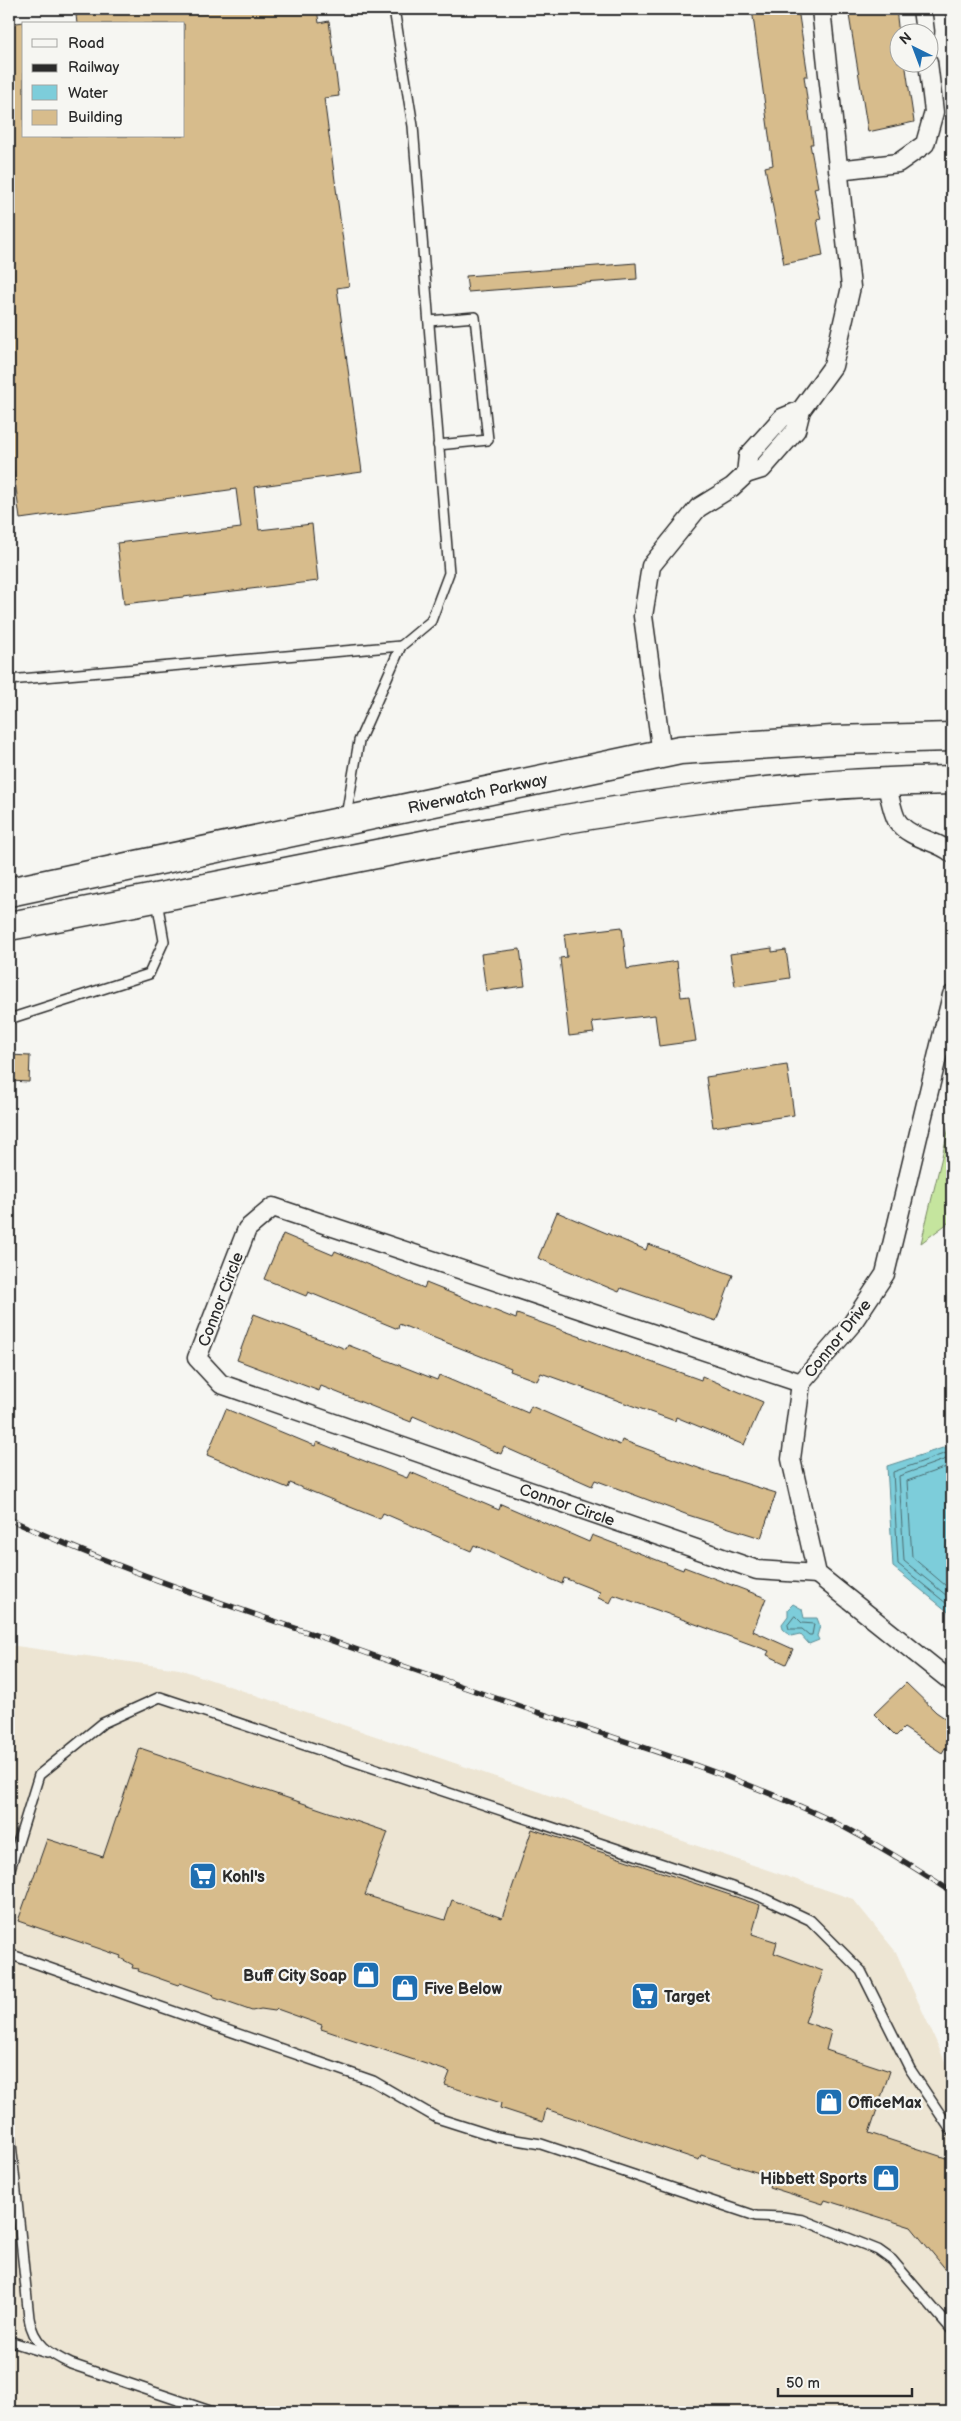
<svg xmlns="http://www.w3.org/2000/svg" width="961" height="2421" font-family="'Balsamiq Sans',sans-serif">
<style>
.built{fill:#ede5d3}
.green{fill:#c5e59e;stroke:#788864}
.water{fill:#7dcdda;stroke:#5c8c94}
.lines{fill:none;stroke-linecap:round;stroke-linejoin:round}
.shore{stroke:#4c6c71;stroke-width:1}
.building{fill:#d7bc8c;stroke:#2b2b2b}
.lane-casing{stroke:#2b2b2b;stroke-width:12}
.street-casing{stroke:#2b2b2b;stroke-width:21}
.primary-casing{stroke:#2b2b2b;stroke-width:31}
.lane{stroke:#f6f6f2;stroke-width:9}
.street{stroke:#f6f6f2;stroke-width:18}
.primary{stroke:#f6f6f2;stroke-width:28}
.rail-casing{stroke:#2b2b2b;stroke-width:5.5}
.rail{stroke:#f6f6f2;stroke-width:4;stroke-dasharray:11;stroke-linecap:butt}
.labels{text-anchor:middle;stroke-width:4.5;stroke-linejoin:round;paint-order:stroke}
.street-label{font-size:16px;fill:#2b2b2b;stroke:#f6f6f2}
.poi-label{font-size:16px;font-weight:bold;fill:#2b2b2b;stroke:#f6f6f2;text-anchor:start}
</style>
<rect width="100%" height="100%" fill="#f6f6f2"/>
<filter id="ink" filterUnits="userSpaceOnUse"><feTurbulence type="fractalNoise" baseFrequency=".02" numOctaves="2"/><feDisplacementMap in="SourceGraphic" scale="10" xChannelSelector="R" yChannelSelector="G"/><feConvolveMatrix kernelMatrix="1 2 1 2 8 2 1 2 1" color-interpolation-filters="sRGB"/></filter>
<g filter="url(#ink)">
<polygon class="built" points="9,1645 179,1669 853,1899 896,1952 952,2077 952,2412 9,2412"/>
<polygon class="green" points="952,1115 952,1220 921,1243"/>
<g class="water">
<polygon points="952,1445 952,1615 893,1567 887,1466"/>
<polygon points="793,1604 802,1609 804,1618 817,1618 820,1626 817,1636 819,1640 809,1644 800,1634 791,1636 783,1629 782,1624 788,1616 788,1609"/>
</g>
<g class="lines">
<g class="shore">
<polyline points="952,1451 893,1472 898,1564 952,1608"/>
<polyline points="952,1457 899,1476 904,1561 952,1600"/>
<polyline points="952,1465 907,1481 912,1557 952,1591"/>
<polygon points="795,1616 802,1623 814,1624 812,1635 809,1635 802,1629 789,1629 788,1625"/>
</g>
</g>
<g class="building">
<polygon points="121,9 317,9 319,23 329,21 339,96 324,98 349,286 337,288 362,472 254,487 259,530 312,524 318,581 124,604 117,543 241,528 236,489 20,519 9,435 9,24 24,22 24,136 184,136 184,24 77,24 76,15"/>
<polygon points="752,9 798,9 808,76 804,76 813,144 810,144 818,187 814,188 821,219 817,220 823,256 784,264 765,167 773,165"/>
<polygon points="848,9 896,9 898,26 898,62 905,62 914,122 868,132"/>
<polygon points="636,263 637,279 468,292 466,276"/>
<polygon points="622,927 627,969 677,961 681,997 689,996 696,1041 659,1046 655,1015 592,1022 594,1033 569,1036 560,958 567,957 564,934"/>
<polygon points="772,948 772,952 786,950 790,978 735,986 730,954"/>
<polygon points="520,949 525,986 486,991 481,954"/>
<polygon points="9,1055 30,1056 29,1082 9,1081"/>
<polygon points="787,1065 794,1115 713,1127 706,1077"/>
<polygon points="557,1212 646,1250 648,1244 733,1275 716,1321 621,1288 619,1292 538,1258"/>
<polygon points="283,1234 333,1255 335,1251 424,1288 426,1283 516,1319 517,1314 701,1380 702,1376 763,1402 744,1445 676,1417 675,1421 541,1373 537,1381 510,1371 511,1368 399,1324 398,1329 308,1292 306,1296 264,1279"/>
<polygon points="254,1314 346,1349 348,1345 437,1380 439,1375 528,1413 531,1406 620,1445 622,1440 712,1473 776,1493 761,1538 688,1515 595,1480 592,1486 504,1447 501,1454 413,1416 411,1422 321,1386 319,1391 237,1360"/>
<polygon points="226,1409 315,1446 317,1442 407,1478 410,1472 499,1510 501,1504 589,1542 592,1535 683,1570 684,1567 766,1598 753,1631 793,1649 786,1664 767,1655 769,1651 657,1610 614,1595 610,1603 598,1598 600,1592 564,1578 562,1584 474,1545 471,1551 383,1513 380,1519 290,1483 288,1488 207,1455"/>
<polygon points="906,1683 936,1712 952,1723 952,1754 945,1748 942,1753 904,1728 896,1736 874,1714"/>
<polygon points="140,1748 388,1832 365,1895 445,1920 452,1900 502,1918 532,1829 760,1905 752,1934 777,1942 774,1953 823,1971 805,2022 831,2031 826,2050 890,2071 869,2133 952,2160 952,2277 911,2227 825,2200 823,2204 769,2187 772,2177 701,2155 699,2160 546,2109 543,2122 500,2108 501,2103 445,2085 450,2072 321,2029 322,2025 277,2009 275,2011 261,2009 252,2011 212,1997 214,1995 180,1983 178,1985 138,1971 139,1969 132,1968 133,1965 120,1958 121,1956 18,1921 47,1839 103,1857"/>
</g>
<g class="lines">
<g class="lane-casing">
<g id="lane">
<polyline points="429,321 475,317 488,440 438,445"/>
<polyline points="9,680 401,646"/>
<polyline points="346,816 359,741 401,646 431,621 449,573 413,126 394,9"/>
<polyline points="9,1019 149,974 164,941 157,901"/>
<polyline points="9,1872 39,1775 103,1723 160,1697 759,1896 810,1920 861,1971 910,2069 952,2132"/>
<polyline points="9,1954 373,2081 437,2118 497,2137 541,2144 756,2216 783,2217 803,2220 878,2250 892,2260 952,2330"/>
<path d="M9 2124 29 2318C33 2344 50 2354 71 2364L213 2412"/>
<polyline points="9,2341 47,2353"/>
</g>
</g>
<g class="street-casing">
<g id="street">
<polyline points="922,9 925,32"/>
<polyline points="838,170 898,163 925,144 934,112 928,62"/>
<polyline points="746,474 748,456 782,418 801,410"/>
<polyline points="662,754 643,616 651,566 698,508 732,487 746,474 762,469 796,430 801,410 833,366 851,287 821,9"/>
<path d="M886 781C889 792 892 814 898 822 910 839 937 840 952 853"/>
<polyline points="952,995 885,1274 851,1325 801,1383 791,1459 817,1574 952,1682"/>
<path id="s1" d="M801 1383 273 1207 247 1229 197 1358 221 1384 757 1570 817 1574"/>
</g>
</g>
<g class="primary-casing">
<g id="primary">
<path id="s2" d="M9 892 680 750 833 740 952 737"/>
<path d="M9 926C154 899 298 869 443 841 614 809 777 782 952 780"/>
</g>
</g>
<use href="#lane" class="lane"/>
<use href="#street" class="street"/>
<use href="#primary" class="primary"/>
<g class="rail-casing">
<path id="rail" d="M9 1519C106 1564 208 1599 310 1633 380 1658 451 1683 522 1707 618 1739 723 1771 815 1813 863 1835 908 1863 952 1892"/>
</g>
<use href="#rail" class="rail"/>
</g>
</g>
<defs>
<g id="supermarket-square" transform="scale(1.4375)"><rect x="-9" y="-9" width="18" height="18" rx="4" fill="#1f6fb2" stroke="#f6f6f2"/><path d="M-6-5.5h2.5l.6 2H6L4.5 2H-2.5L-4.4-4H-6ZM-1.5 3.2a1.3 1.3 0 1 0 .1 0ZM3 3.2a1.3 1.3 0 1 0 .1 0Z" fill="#fff"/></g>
<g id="shop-square" transform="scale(1.4375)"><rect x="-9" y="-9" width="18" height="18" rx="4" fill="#1f6fb2" stroke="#f6f6f2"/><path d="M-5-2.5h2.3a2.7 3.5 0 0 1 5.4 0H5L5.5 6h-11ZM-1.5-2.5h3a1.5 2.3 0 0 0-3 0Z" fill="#fff"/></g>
</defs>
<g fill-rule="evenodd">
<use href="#supermarket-square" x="203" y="1876"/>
<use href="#shop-square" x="366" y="1975"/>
<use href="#shop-square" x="405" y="1988"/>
<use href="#supermarket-square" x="645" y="1996"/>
<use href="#shop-square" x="829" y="2102"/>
<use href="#shop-square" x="886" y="2178"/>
</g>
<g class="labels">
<g class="street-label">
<text dy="6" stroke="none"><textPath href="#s2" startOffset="479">Riverwatch Parkway</textPath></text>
<text transform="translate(220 1299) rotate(-69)" y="6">Connor Circle</text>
<text transform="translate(837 1338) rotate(-51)" y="6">Connor Drive</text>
<text dy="6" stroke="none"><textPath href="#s1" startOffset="1131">Connor Circle</textPath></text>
</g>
<g class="poi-label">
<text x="222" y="1882">Kohl's</text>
<text x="347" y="1981" text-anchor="end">Buff City Soap</text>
<text x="424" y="1994">Five Below</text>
<text x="664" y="2002">Target</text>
<text x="848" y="2108">OfficeMax</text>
<text x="867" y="2184" text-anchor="end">Hibbett Sports</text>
</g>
</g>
<rect width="961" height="2421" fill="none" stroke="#f6f6f2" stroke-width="30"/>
<rect x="15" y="15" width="931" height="2391" fill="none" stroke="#2b2b2b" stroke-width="2" filter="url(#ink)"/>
<rect x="22" y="22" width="162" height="115" fill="#f6f6f2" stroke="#a5a5a2"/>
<rect x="32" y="39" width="25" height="8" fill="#f6f6f2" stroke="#a5a5a2"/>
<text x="68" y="48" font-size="15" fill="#2b2b2b">Road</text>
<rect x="32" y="64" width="25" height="8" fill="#2b2b2b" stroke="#a5a5a2"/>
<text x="68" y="72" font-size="15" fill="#2b2b2b">Railway</text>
<rect x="32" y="85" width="25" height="15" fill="#7dcdda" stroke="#a5a5a2"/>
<text x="68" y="98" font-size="15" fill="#2b2b2b">Water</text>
<rect x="32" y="110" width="25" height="15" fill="#d7bc8c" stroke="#a5a5a2"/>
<text x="68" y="122" font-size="15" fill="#2b2b2b">Building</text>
<g transform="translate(914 48) rotate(318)"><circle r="24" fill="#f6f6f2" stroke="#a5a5a2"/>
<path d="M0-4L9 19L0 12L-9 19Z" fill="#1f6fb2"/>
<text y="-8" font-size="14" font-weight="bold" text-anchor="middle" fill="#2b2b2b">N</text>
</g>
<path d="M778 2388v8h134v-8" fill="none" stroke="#2b2b2b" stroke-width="2.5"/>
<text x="786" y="2388" font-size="15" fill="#2b2b2b" stroke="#f6f6f2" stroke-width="4" paint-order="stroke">50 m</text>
</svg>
